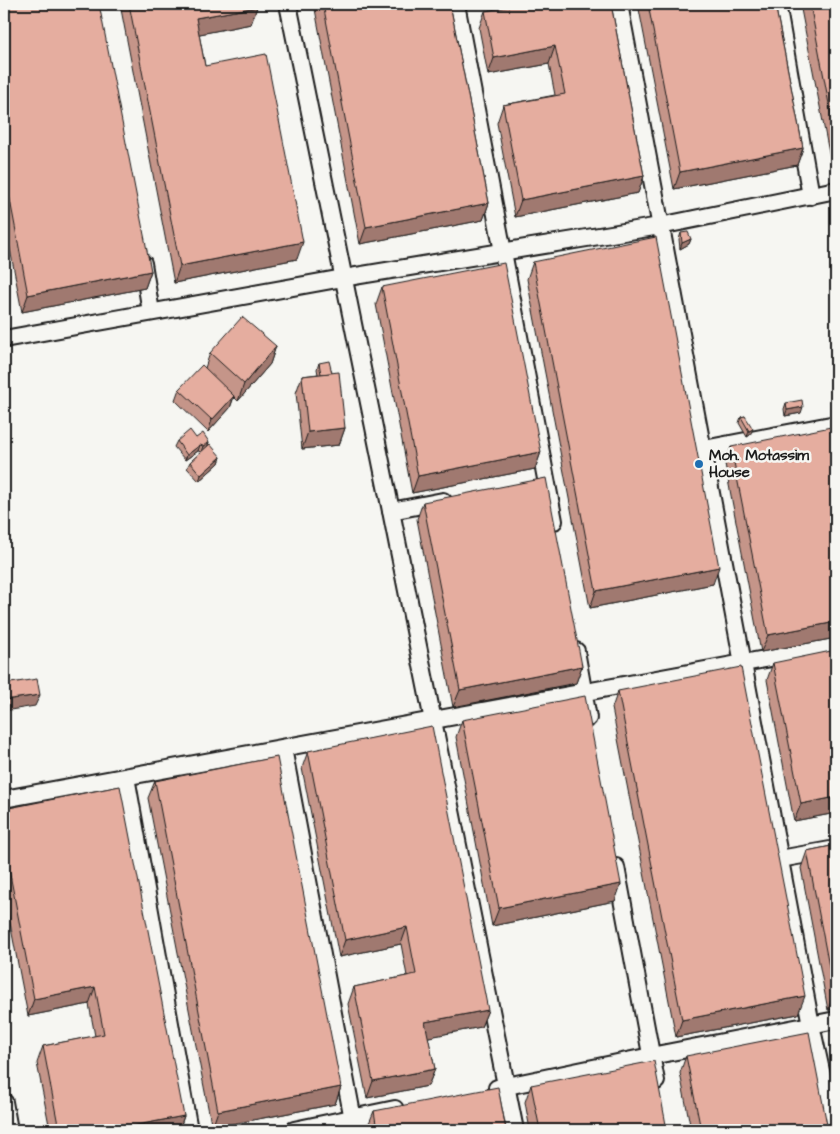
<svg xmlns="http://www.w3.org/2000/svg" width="840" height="1134" font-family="'Architects Daughter',sans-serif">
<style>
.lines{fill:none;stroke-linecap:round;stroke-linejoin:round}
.street-casing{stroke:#1c1c1c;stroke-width:20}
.street{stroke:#f6f6f2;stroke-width:16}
.wall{fill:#c59589;stroke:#1c1c1c}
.shaded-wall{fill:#a0796f;stroke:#1c1c1c}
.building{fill:#e5ad9f;stroke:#1c1c1c}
.poi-dot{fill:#1f6fb2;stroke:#f6f6f2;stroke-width:2}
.labels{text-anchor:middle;stroke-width:5;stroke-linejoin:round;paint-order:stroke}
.poi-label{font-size:15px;font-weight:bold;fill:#1c1c1c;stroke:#f6f6f2;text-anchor:start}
</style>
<rect width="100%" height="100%" fill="#f6f6f2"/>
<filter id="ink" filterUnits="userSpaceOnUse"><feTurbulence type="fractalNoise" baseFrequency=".02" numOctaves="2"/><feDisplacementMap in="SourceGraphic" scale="10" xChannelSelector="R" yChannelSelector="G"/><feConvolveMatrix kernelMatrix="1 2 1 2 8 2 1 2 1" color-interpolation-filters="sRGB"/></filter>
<g filter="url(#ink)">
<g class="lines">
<g class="street-casing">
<g id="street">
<polyline points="288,4 391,511 515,1130"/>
<polyline points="456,4 554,521"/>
<polyline points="619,4 811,1025 834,1130"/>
<polyline points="777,4 811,196"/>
<polyline points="143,263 151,312"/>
<polyline points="4,339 343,278 660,226 836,190"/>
<polyline points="704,449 836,424"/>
<polyline points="391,511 443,501"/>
<polyline points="576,651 588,718"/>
<polyline points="283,748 355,1130"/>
<polyline points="126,777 189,1130"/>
<polyline points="4,799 836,646"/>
<polyline points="780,859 836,849"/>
<polyline points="616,867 656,1081"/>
<polyline points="497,1088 651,1056 836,1020"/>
<polyline points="4,1102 9,1130"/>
<polyline points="294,1130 395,1109"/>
</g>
</g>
<use href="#street" class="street"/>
</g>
<g class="wall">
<polygon points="4,4 151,271 145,288 22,312 4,217"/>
<polygon points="120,4 256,4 257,7 251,24 199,34 205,66 297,259 174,283"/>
<polygon points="314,4 450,4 489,203 483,220 360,244"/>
<polygon points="611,4 644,176 638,193 515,217 497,123 503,105 555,95 549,64 488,75 479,28 485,11"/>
<polygon points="638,4 775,4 803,148 797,165 674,189"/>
<polygon points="800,4 836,4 836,157 830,158"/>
<polygon points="681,233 691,239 689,244 680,249 679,239"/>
<polygon points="533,262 713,584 590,608 527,279"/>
<polygon points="382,287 541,452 535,469 412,493 376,304"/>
<polygon points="276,346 270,364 238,401 234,397 230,408 208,432 175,400 179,389 205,368 210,353"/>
<polygon points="319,363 345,428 339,445 302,449 296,393 302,376 318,374 317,369"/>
<polygon points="786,403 801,413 785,416 784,409"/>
<polygon points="745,416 750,435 747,437 739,423 741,417"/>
<polygon points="196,438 209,442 207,447 221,457 219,463 199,481 187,468 190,462 201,452 198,451 185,460 174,447 177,441"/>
<polygon points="731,447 836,638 761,652 725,464"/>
<polygon points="423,502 582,666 576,683 453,707 417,519"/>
<polygon points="773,663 836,813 794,821 767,680"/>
<polygon points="618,691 798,1014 676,1037 612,708"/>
<polygon points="462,720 621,884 615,901 492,926 456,737"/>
<polygon points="308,751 488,1010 481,1027 428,1037 435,1069 428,1086 367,1098 348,1004 354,987 407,976 401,944 339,957 302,768"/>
<polygon points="155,781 341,1087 335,1104 212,1128 148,798"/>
<polygon points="4,809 184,1116 179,1130 50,1130 37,1063 43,1046 95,1036 89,1004 28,1016 4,892"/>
<polygon points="836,845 836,1008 828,1010 801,868 807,851"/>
<polygon points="686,1056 828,1130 691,1130 680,1073"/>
<polygon points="531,1085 667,1130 530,1130 525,1102"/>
<polygon points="374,1111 506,1130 368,1130 367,1128"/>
</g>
<g class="shaded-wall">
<polygon points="257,7 251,24 190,36 196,18"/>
<polygon points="555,46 549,64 488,75 494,58"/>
<polygon points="836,141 836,157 830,158"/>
<polygon points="803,148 797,165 674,189 680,172"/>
<polygon points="644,176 638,193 515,217 521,200"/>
<polygon points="489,203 483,220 360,244 366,227"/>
<polygon points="691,239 689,244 680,249 682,243"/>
<polygon points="303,242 297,259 174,283 180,266"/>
<polygon points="151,271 145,288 22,312 28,295"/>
<polygon points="276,346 270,364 238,401 244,384"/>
<polygon points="234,396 230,408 208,432 212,420"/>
<polygon points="803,407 801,413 785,416 787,410"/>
<polygon points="345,428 339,445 302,449 308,432"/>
<polygon points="753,429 750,435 747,437 749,431"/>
<polygon points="209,442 207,448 201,452 203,446"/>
<polygon points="200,445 198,451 185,460 187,455"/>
<polygon points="541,452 535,469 412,493 418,476"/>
<polygon points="221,457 219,463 199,481 201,475"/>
<polygon points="719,567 713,584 590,608 596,591"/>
<polygon points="7,584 5,590 4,590 4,585"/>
<polygon points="836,622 836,638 761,652 768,635"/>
<polygon points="582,666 576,683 453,707 460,690"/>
<polygon points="40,695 35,706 4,711 4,700"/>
<polygon points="836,797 836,813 794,821 801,804"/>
<polygon points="621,884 615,901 492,926 499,908"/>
<polygon points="407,927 401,944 339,957 345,940"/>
<polygon points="95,987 89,1004 28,1016 34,999"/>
<polygon points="836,992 836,1008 828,1010 834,993"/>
<polygon points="805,996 798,1014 676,1037 682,1020"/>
<polygon points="488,1010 481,1027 419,1039 425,1022"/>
<polygon points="435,1069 428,1086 367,1098 373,1081"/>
<polygon points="341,1087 335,1104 212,1128 218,1111"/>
<polygon points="184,1116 179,1130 111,1130"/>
</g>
<g class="building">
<polygon points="4,4 99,4 151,271 28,295 4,168"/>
<polygon points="129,4 256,4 257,7 196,18 205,66 266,54 303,242 180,266"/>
<polygon points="323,4 450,4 489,203 366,227"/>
<polygon points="524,4 611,4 644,176 521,200 503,105 565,94 555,46 494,58 485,11"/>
<polygon points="648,4 775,4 803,148 680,172"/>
<polygon points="810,4 836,4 836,141"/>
<polygon points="688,232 691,239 682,243 681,233"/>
<polygon points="656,237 719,567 596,591 533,262"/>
<polygon points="504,263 541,452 418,476 382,287"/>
<polygon points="242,317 276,346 244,384 210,353"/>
<polygon points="329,361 332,373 321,374 319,363"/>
<polygon points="202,365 234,396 212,420 179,389"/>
<polygon points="339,372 345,428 308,432 302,376"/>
<polygon points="802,400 803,407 787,410 786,403"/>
<polygon points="745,416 753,429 749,431 741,417"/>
<polygon points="836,426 836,622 768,635 731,447"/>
<polygon points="190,430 196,438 203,433 209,442 203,446 200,445 187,455 177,441"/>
<polygon points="210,444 221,457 201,475 190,462"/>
<polygon points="546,478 582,666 460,690 423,502"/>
<polygon points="4,576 7,584 4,585"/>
<polygon points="836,650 836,797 801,804 773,663"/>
<polygon points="741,667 805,996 682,1020 618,691"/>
<polygon points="37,679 40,695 4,700 4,684"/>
<polygon points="585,696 621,884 499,908 462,720"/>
<polygon points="432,726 488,1010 425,1022 435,1069 373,1081 354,987 416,974 407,927 345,940 308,751"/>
<polygon points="277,757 341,1087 218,1111 155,781"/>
<polygon points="120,786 184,1116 111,1130 59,1130 43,1046 104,1034 95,987 34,999 4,843 4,809"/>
<polygon points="836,845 836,992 834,993 807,851"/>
<polygon points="809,1032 828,1130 701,1130 686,1056"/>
<polygon points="654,1061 667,1130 540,1130 531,1085"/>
<polygon points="498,1087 506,1130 377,1130 374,1111"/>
</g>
</g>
<circle class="poi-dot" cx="699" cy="464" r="5"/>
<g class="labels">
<g class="poi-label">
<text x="709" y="460">Moh. Motassim<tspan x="709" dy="17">House</tspan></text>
</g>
</g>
<rect width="840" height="1134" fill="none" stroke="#f6f6f2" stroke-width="20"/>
<rect x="10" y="10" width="820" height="1114" fill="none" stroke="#1c1c1c" stroke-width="2" filter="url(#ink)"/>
</svg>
